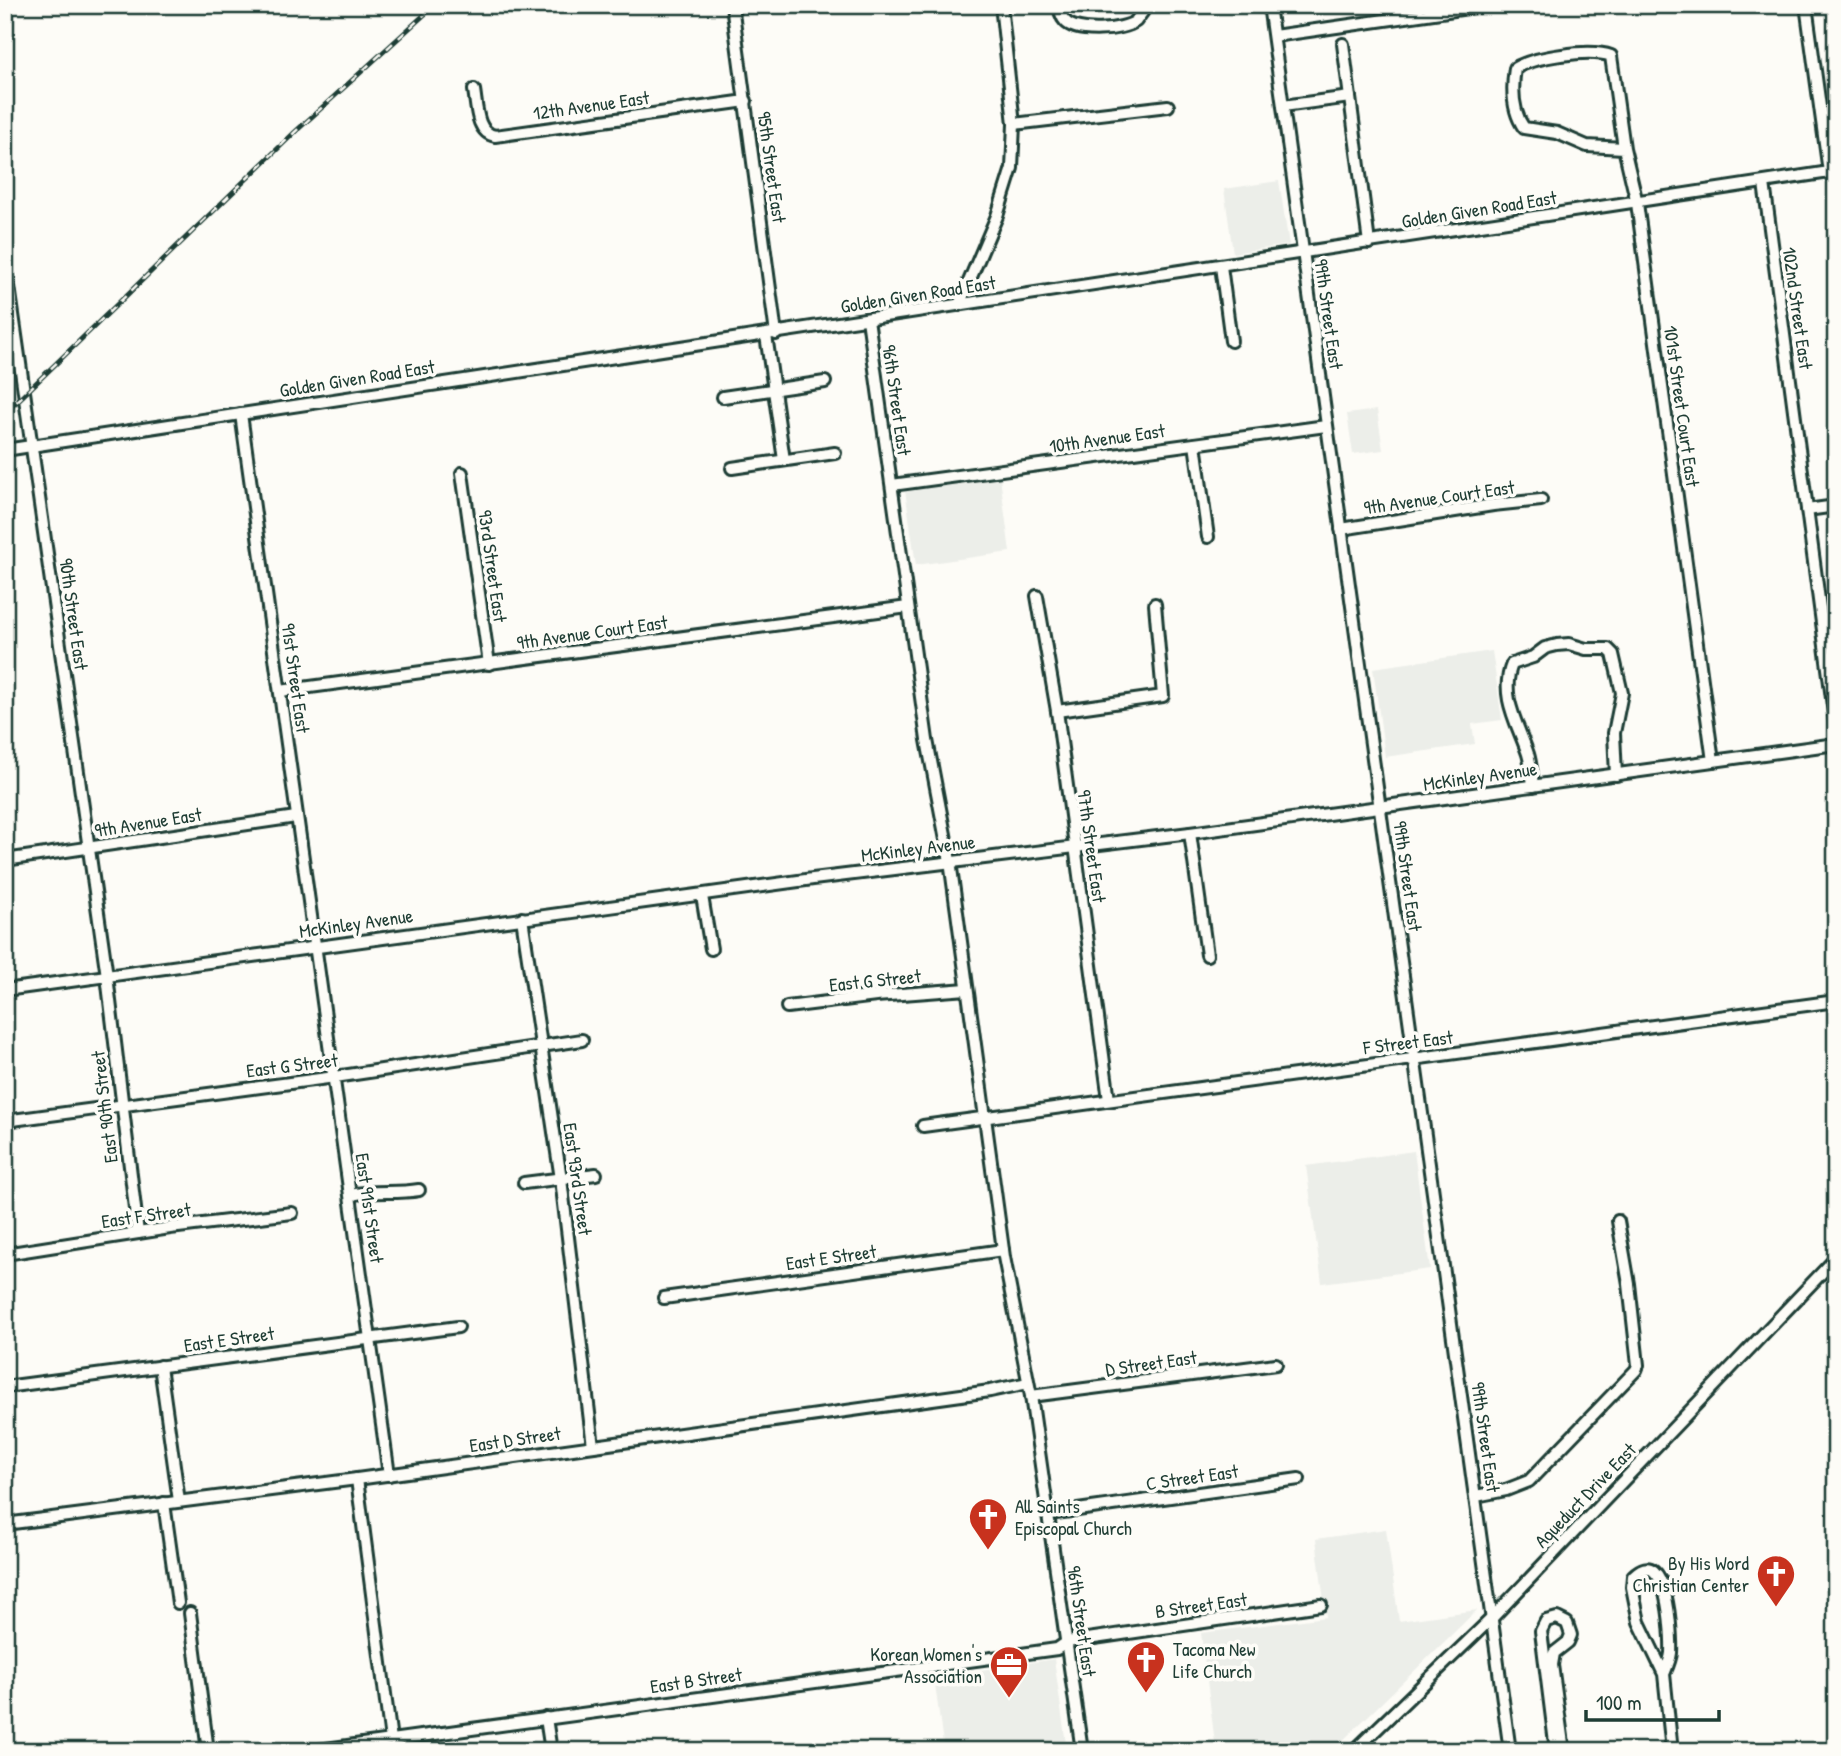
<svg xmlns="http://www.w3.org/2000/svg" width="1841" height="1756" font-family="'Patrick Hand',sans-serif">
<style>
.built{fill:#eceee9}
.lines{fill:none;stroke-linecap:round;stroke-linejoin:round}
.minor-casing{stroke:#1f3d34;stroke-width:16}
.minor{stroke:#fdfcf7;stroke-width:10}
.rail-casing{stroke:#1f3d34;stroke-width:5}
.rail{stroke:#fdfcf7;stroke-width:2.5;stroke-dasharray:8;stroke-linecap:butt}
.labels{text-anchor:middle;stroke-width:7;stroke-linejoin:round;paint-order:stroke}
.street-label{font-size:19px;fill:#1f3d34;stroke:#fdfcf7}
.poi-label{font-size:19px;fill:#1f3d34;stroke:#fdfcf7;text-anchor:start}
</style>
<rect width="100%" height="100%" fill="#fdfcf7"/>
<filter id="ink" filterUnits="userSpaceOnUse"><feTurbulence type="fractalNoise" baseFrequency=".0143" numOctaves="2"/><feDisplacementMap in="SourceGraphic" scale="14" xChannelSelector="R" yChannelSelector="G"/><feConvolveMatrix kernelMatrix="1 2 1 2 8 2 1 2 1" color-interpolation-filters="sRGB"/></filter>
<g filter="url(#ink)">
<g class="built">
<polygon points="1279,181 1289,245 1233,253 1224,189"/>
<polygon points="1377,410 1383,450 1353,454 1347,414"/>
<polygon points="1000,477 1010,552 916,565 905,490"/>
<polygon points="1492,651 1502,720 1472,724 1475,744 1385,757 1373,668"/>
<polygon points="1414,1151 1430,1269 1322,1283 1306,1166"/>
<polygon points="1386,1529 1399,1621 1477,1610 1332,1751 1272,1751 1271,1744 1216,1751 1201,1633 1326,1617 1316,1539"/>
<polygon points="1054,1659 1067,1751 944,1751 934,1677"/>
</g>
<g class="lines">
<g class="minor-casing">
<g id="minor">
<polyline points="732,5 776,334"/>
<path d="M1059 5C1060 11 1061 17 1065 21 1076 34 1123 31 1136 21 1137 19 1142 13 1143 11V5"/>
<polyline points="1269,5 1510,1751"/>
<polyline points="1806,5 1829,172"/>
<polyline points="1274,36 1489,5"/>
<polyline points="1343,44 1369,243"/>
<path d="M474 90C477 107 476 132 495 136L746 101"/>
<polyline points="1283,106 1350,97"/>
<polyline points="1014,124 1168,106"/>
<path d="M1624 148 1587 146 1557 133 1524 128C1512 111 1512 87 1515 68 1534 57 1590 48 1611 56L1624 148 1637 203 1713 761"/>
<polyline points="1764,183 1836,729"/>
<polyline points="5,258 107,976 138,1233"/>
<polyline points="1221,266 1231,341"/>
<polyline points="959,305 997,216 1012,168 1014,124 1001,5"/>
<polyline points="868,319 927,740 950,861 1004,1257 1031,1396 1082,1751"/>
<polyline points="766,335 784,460"/>
<polyline points="723,397 825,382"/>
<polyline points="241,414 389,1475"/>
<polyline points="1195,444 1208,537"/>
<polyline points="5,450 1836,171"/>
<polyline points="732,468 835,453"/>
<polyline points="462,473 489,664"/>
<polyline points="892,485 1326,426"/>
<polyline points="1807,510 1836,506"/>
<polyline points="1341,529 1493,505 1541,500"/>
<polyline points="1037,596 1057,711 1109,1100"/>
<polyline points="280,691 908,607"/>
<polyline points="1057,711 1163,696 1155,604"/>
<path d="M1533 786C1532 775 1531 764 1528 754 1518 724 1499 696 1512 664L1533 657 1545 648 1557 645 1569 644 1586 649H1608L1613 654 1622 693 1614 733 1616 775"/>
<polyline points="1190,833 1207,955"/>
<polyline points="5,860 296,817"/>
<polyline points="702,896 711,949"/>
<polyline points="522,918 561,1179 593,1446"/>
<polyline points="5,990 813,879 1190,833 1836,744"/>
<polyline points="787,1007 876,996 967,989"/>
<polyline points="5,1121 335,1077 582,1040"/>
<polyline points="923,1126 1836,1001"/>
<polyline points="524,1183 596,1174"/>
<path d="M351 1195C374 1190 396 1194 419 1190"/>
<polyline points="5,1254 170,1228 292,1213"/>
<polyline points="664,1298 1003,1250"/>
<polyline points="160,1366 179,1501"/>
<polyline points="5,1387 458,1327"/>
<polyline points="1031,1396 1276,1364"/>
<polyline points="357,1479 391,1740"/>
<polyline points="1476,1496 1506,1490 1529,1481 1636,1370 1638,1365 1629,1284 1618,1221"/>
<polyline points="164,1503 178,1603"/>
<polyline points="1049,1514 1299,1479"/>
<polyline points="5,1524 357,1479 990,1391 1028,1383"/>
<polyline points="190,1613 208,1751"/>
<path d="M1664 1674C1667 1667 1670 1661 1671 1653 1672 1637 1668 1541 1633 1576L1632 1587 1639 1622 1664 1674 1672 1751"/>
<polyline points="546,1718 551,1751"/>
<polyline points="311,1751 1057,1649 1067,1642 1321,1605"/>
<polyline points="1354,1751 1492,1618 1836,1258"/>
<polyline points="1556,1751 1541,1631 1546,1621 1557,1618 1567,1623 1571,1635 1568,1642 1554,1653 1552,1665 1564,1751"/>
</g>
</g>
<use href="#minor" class="minor"/>
<g class="rail-casing">
<polyline id="rail" points="5,413 295,132 435,5"/>
</g>
<use href="#rail" class="rail"/>
</g>
</g>
<defs>
<g id="church-pin" transform="scale(2.0125)"><path d="M0 17L-7.5 6A9.5 9.5 0 1 1 7.5 6Z" fill="#c8321e" stroke="#fdfcf7"/><path d="M-1.2-6h2.4v3.5h3.3v2.4h-3.3V6h-2.4V-.1h-3.3v-2.4h3.3Z" fill="#fff"/></g>
<g id="office-pin" transform="scale(2.0125)"><path d="M0 17L-7.5 6A9.5 9.5 0 1 1 7.5 6Z" fill="#c8321e" stroke="#fdfcf7"/><path d="M-6-3h4V-5.5h4V-3h4V5H-6ZM-1-4.5V-3h2v-1.5ZM-6 0V1H6V0Z" fill="#fff"/></g>
</defs>
<g fill-rule="evenodd">
<use href="#church-pin" x="988" y="1517"/>
<use href="#church-pin" x="1776" y="1574"/>
<use href="#church-pin" x="1146" y="1660"/>
<use href="#office-pin" x="1009" y="1665"/>
</g>
<g class="labels">
<g class="street-label">
<text transform="translate(591 105) rotate(-8)" y="7">12th Avenue East</text>
<text transform="translate(772 167) rotate(82)" y="7">95th Street East</text>
<text transform="translate(1479 209) rotate(-9)" y="7">Golden Given Road East</text>
<text transform="translate(918 294) rotate(-9)" y="7">Golden Given Road East</text>
<text transform="translate(1798 308) rotate(82)" y="7">102nd Street East</text>
<text transform="translate(1329 314) rotate(82)" y="7">99th Street East</text>
<text transform="translate(357 378) rotate(-9)" y="7">Golden Given Road East</text>
<text transform="translate(897 400) rotate(82)" y="7">96th Street East</text>
<text transform="translate(1682 406) rotate(82)" y="7">101st Street Court East</text>
<text transform="translate(1107 438) rotate(-8)" y="7">10th Avenue East</text>
<text transform="translate(1439 497) rotate(-8)" y="7">9th Avenue Court East</text>
<text transform="translate(493 566) rotate(82)" y="7">93rd Street East</text>
<text transform="translate(74 614) rotate(82)" y="7">90th Street East</text>
<text transform="translate(592 632) rotate(-8)" y="7">9th Avenue Court East</text>
<text transform="translate(296 678) rotate(82)" y="7">91st Street East</text>
<text transform="translate(1480 776) rotate(-8)" y="7">McKinley Avenue</text>
<text transform="translate(148 822) rotate(-9)" y="7">9th Avenue East</text>
<text transform="translate(1092 846) rotate(82)" y="7">97th Street East</text>
<text transform="translate(918 848) rotate(-7)" y="7">McKinley Avenue</text>
<text transform="translate(1408 876) rotate(82)" y="7">99th Street East</text>
<text transform="translate(356 923) rotate(-8)" y="7">McKinley Avenue</text>
<text transform="translate(875 980) rotate(-6)" y="7">East G Street</text>
<text transform="translate(1408 1042) rotate(-7)" y="7">F Street East</text>
<text transform="translate(292 1065) rotate(-7)" y="7">East G Street</text>
<text transform="translate(104 1107) rotate(-97)" y="7">East 90th Street</text>
<text transform="translate(578 1179) rotate(82)" y="7">East 93rd Street</text>
<text transform="translate(370 1208) rotate(82)" y="7">East 91st Street</text>
<text transform="translate(146 1215) rotate(-8)" y="7">East F Street</text>
<text transform="translate(831 1257) rotate(-8)" y="7">East E Street</text>
<text transform="translate(229 1339) rotate(-8)" y="7">East E Street</text>
<text transform="translate(1151 1363) rotate(-8)" y="7">D Street East</text>
<text transform="translate(1486 1437) rotate(82)" y="7">99th Street East</text>
<text transform="translate(515 1439) rotate(-8)" y="7">East D Street</text>
<text transform="translate(1192 1477) rotate(-8)" y="7">C Street East</text>
<text transform="translate(1585 1495) rotate(-46)" y="7">Aqueduct Drive East</text>
<text transform="translate(1201 1605) rotate(-8)" y="7">B Street East</text>
<text transform="translate(1082 1621) rotate(82)" y="7">96th Street East</text>
<text transform="translate(696 1680) rotate(-8)" y="7">East B Street</text>
</g>
<g class="poi-label">
<text x="1015" y="1513">All Saints<tspan x="1015" dy="22">Episcopal Church</tspan></text>
<text x="1749" y="1570" text-anchor="end">By His Word<tspan x="1749" dy="22">Christian Center</tspan></text>
<text x="1173" y="1656">Tacoma New<tspan x="1173" dy="22">Life Church</tspan></text>
<text x="982" y="1661" text-anchor="end">Korean Women's<tspan x="982" dy="22">Association</tspan></text>
</g>
</g>
<rect width="1841" height="1756" fill="none" stroke="#fdfcf7" stroke-width="28"/>
<rect x="14" y="14" width="1813" height="1728" fill="none" stroke="#1f3d34" stroke-width="2.5" filter="url(#ink)"/>
<path d="M1586 1710v10h133v-10" fill="none" stroke="#1f3d34" stroke-width="3.5"/>
<text x="1596" y="1710" font-size="21" fill="#1f3d34" stroke="#fdfcf7" stroke-width="5" paint-order="stroke">100 m</text>
</svg>
